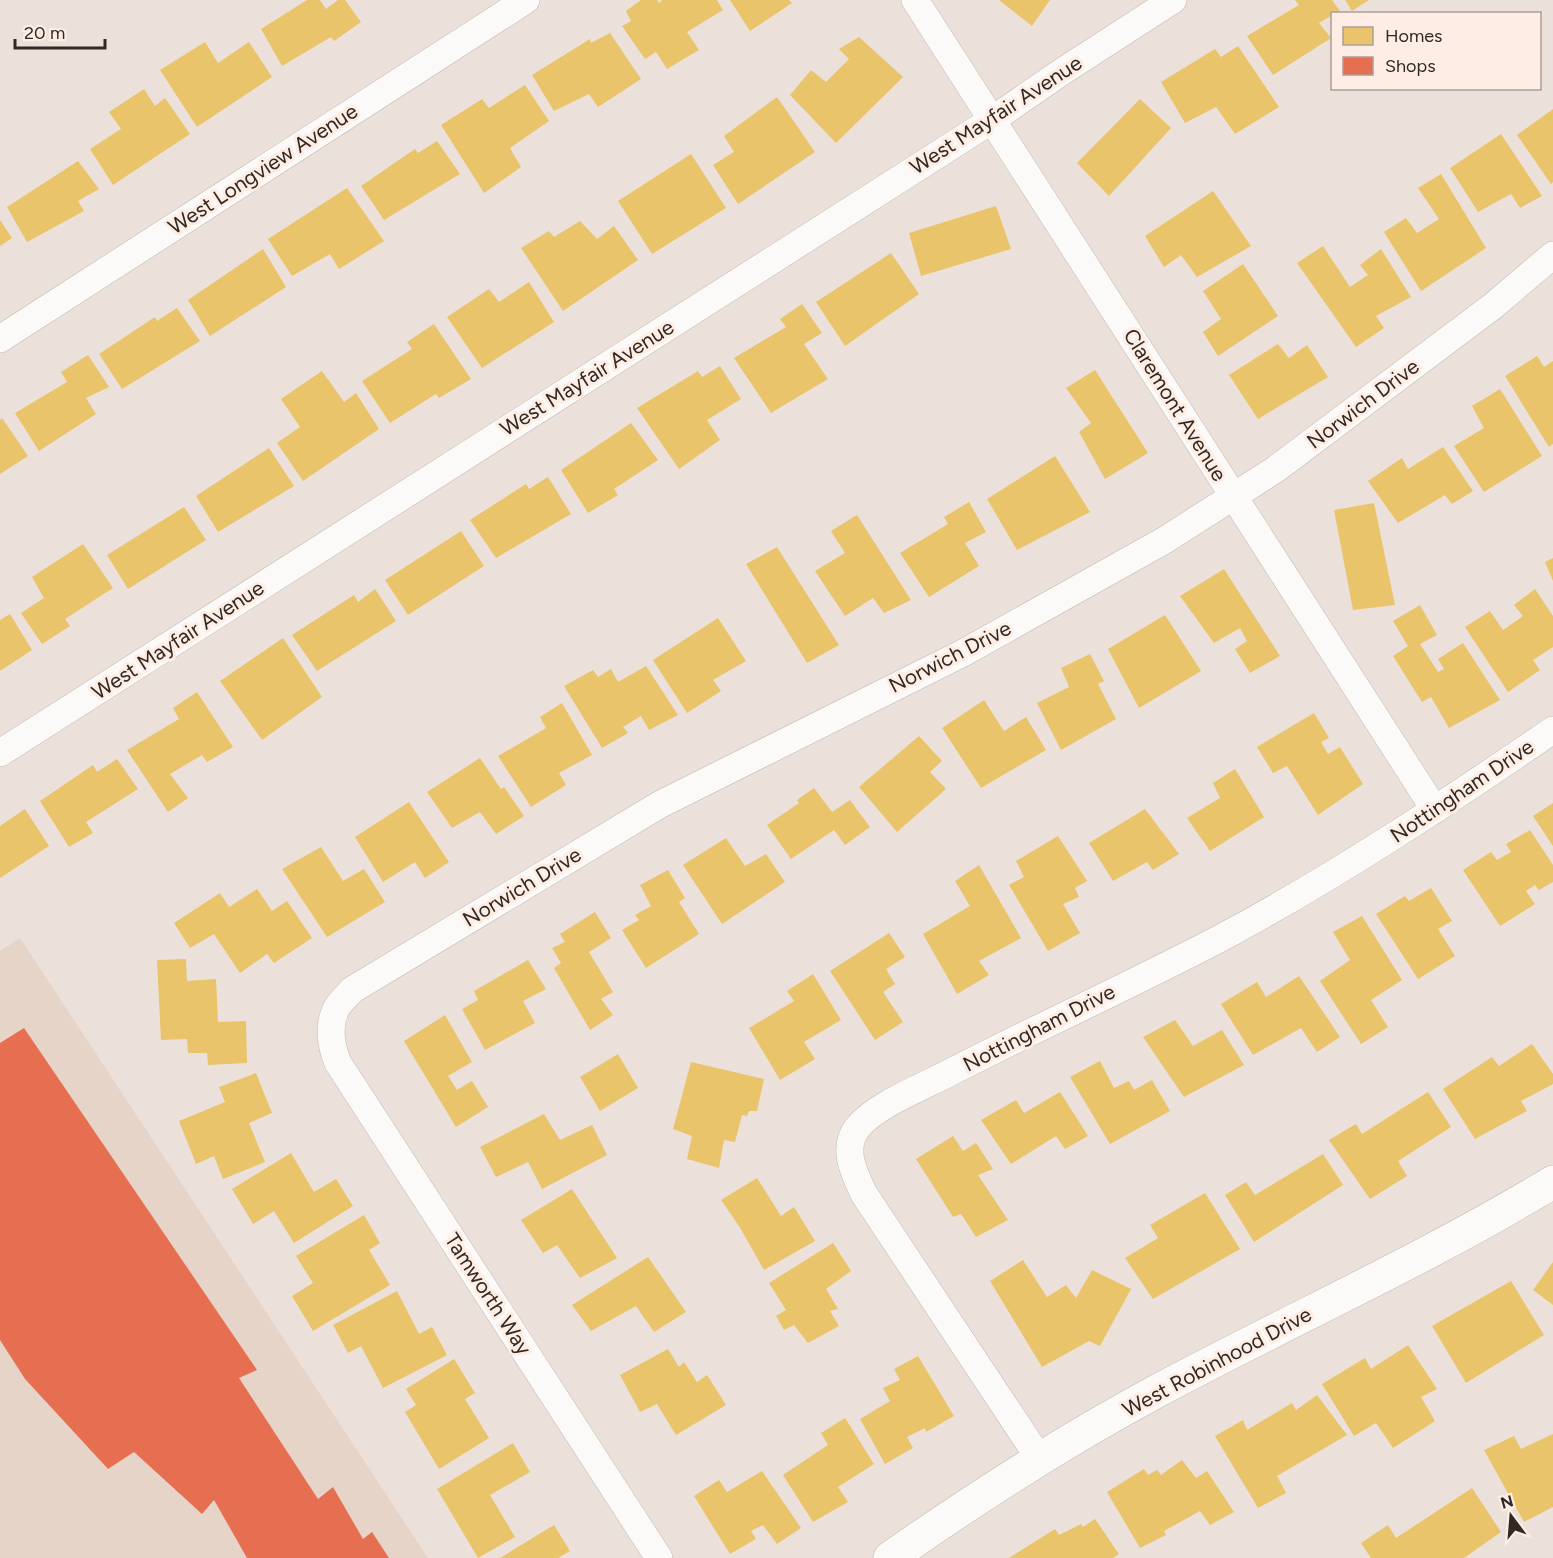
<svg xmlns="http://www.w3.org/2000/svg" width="1553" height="1558" font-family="Figtree,sans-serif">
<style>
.built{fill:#e7d4c9}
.homes{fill:#e9c46a}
.shops{fill:#e76f51}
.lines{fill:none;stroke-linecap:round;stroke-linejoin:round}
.street-casing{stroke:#c2b9b5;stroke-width:28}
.secondary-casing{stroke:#c2b9b5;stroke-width:34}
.street{stroke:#fcfaf9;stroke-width:27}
.secondary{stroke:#fcfaf9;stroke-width:33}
.labels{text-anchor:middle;stroke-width:6;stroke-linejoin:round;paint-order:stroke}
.street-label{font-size:21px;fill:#302924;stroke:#feede4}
</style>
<rect width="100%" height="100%" fill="#ece1da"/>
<polygon class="built" points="20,938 428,1558 0,1558 0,951"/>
<g class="homes">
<polygon points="307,0 320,0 326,9 338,0 345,0 361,22 334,41 331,37 282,66 261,29"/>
<polygon points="641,0 657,0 659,3 662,0 717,0 723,10 687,32 699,50 667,69 656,52 645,59 622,26 631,21 626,11"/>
<polygon points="730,0 789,0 792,3 750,31"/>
<polygon points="999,0 1050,0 1032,26"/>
<polygon points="1295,0 1332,0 1340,11 1319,23 1331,38 1273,75 1247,36 1299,5"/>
<polygon points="1345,0 1369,0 1352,11"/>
<polygon points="610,33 641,79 598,107 589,94 554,111 532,75 590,39 591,43"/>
<polygon points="859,37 903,77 836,143 790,95 811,70 826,82 849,59 839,49"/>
<polygon points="205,42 218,63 249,42 272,77 197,127 160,70"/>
<polygon points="1238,46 1279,107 1235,134 1216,107 1185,123 1161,82 1215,49 1221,57"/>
<polygon points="525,85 549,121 510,148 521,167 484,193 441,125 482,99 489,108"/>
<polygon points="144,89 155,106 165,98 190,134 113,185 90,149 121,129 109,112"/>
<polygon points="777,97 815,152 738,204 713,165 734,152 724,136"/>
<polygon points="1140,99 1171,128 1109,196 1077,163"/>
<polygon points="1553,109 1553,182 1551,184 1517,135"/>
<polygon points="1501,134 1542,196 1520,208 1511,194 1478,212 1450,168"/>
<polygon points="437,141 460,174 384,220 361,186 415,149 418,153"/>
<polygon points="691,154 726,208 652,254 618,201"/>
<polygon points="78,161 99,189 78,201 84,211 27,242 7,207"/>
<polygon points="1441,174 1486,248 1421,291 1384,232 1406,218 1417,233 1439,219 1418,188"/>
<polygon points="347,188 384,241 339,269 330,254 292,276 268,239"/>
<polygon points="1213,191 1251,246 1197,277 1181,255 1164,267 1145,236"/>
<polygon points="996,206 1011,249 921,276 909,233"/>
<polygon points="0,220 12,238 0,246"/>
<polygon points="580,221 597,239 614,226 638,260 563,311 521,248 549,231 554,237"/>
<polygon points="1323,246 1350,287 1368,275 1360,265 1381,249 1411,297 1376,316 1384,328 1356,347 1297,263"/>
<polygon points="263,249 286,287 210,336 188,300"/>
<polygon points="891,253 919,294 845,346 816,302"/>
<polygon points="1243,264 1278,316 1218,356 1203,332 1221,319 1203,291"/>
<polygon points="529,282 554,322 482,368 447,317 489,289 499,302"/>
<polygon points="802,304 822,333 804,344 828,379 771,413 734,358 786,327 780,319"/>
<polygon points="177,308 200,341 122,389 99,354 155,317 157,321"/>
<polygon points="434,324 471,379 439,398 436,394 390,423 362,381 412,349 407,342"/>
<polygon points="1278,344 1289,358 1307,345 1328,377 1258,419 1229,375"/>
<polygon points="88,355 109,387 86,398 96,414 39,451 15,413 67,382 61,372"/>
<polygon points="1537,356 1544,367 1553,361 1553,444 1549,447 1505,376"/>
<polygon points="720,366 741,399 707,420 720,440 679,469 637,408 698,371 702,377"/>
<polygon points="1095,370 1148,453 1105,479 1079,432 1091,423 1066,388"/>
<polygon points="322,371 344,402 356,393 379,429 303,481 277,443 300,427 281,399"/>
<polygon points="1500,389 1542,456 1484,492 1454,446 1484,428 1472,406"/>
<polygon points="2,418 28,456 0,474 0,420"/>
<polygon points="631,423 658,460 614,489 618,495 588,513 561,470"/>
<polygon points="1443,447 1473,491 1452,504 1445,495 1398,523 1368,481 1402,458 1408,469"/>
<polygon points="269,448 294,486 218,532 196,496"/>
<polygon points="1055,456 1090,512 1017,550 987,499"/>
<polygon points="548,477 571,514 496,558 470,520 526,484 529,489"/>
<polygon points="969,502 986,532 965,543 979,566 929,597 900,553 948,524 944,517"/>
<polygon points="1374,503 1395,605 1353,610 1334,510"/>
<polygon points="184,507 206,540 128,589 107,555"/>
<polygon points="857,515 911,600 884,613 873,598 845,616 815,571 845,553 831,531"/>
<polygon points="461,531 484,566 408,615 385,580"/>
<polygon points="83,544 113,588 65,619 70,626 42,644 21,613 44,598 32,577"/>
<polygon points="777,547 839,645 807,663 746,564"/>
<polygon points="1553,558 1553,581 1545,562"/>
<polygon points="1224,569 1280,656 1250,673 1235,649 1247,641 1240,628 1214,643 1180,596"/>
<polygon points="375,589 396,621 317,671 292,635 354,595 358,602"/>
<polygon points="1535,589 1553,616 1553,647 1533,660 1540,670 1508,692 1465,627 1490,611 1503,630 1523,616 1514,605"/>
<polygon points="1420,605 1437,635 1420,644 1438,672 1444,669 1438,659 1463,643 1500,700 1449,728 1431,697 1422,702 1393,656 1408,646 1393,621"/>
<polygon points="10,614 32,650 0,671 0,620"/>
<polygon points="1165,615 1201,671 1139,708 1108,649"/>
<polygon points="718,618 746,661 713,680 721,691 687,713 653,660"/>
<polygon points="283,638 322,697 262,740 220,681"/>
<polygon points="1090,654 1104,681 1098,684 1116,719 1061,750 1037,703 1069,687 1061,668"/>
<polygon points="646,666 678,715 649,730 641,716 623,727 628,733 602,748 564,686 593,670 598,677 611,669 618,682"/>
<polygon points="197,692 233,747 207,762 202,755 170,774 188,798 168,812 127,750 179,719 173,708"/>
<polygon points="984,700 1004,731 1026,717 1046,750 981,788 942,728"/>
<polygon points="562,703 592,755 559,773 566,785 531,807 498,756 546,728 540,717"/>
<polygon points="1314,713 1329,738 1321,742 1328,754 1340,747 1363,784 1318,815 1287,766 1273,773 1257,747"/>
<polygon points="919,736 942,761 930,772 946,789 897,832 859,787"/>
<polygon points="480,758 501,789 504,787 524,816 496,834 480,812 452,828 427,792"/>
<polygon points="117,759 138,789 86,822 93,833 69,847 40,801 93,765 97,772"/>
<polygon points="1235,769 1264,817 1210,851 1187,818 1220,798 1213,783"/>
<polygon points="814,788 832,812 850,800 870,827 845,845 834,830 791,859 767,825 799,803 797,800"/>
<polygon points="409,802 449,862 425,878 415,862 383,882 355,837"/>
<polygon points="1553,803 1553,846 1533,816"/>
<polygon points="25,809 49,846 0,878 0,826"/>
<polygon points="1145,809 1179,854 1153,870 1147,862 1113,881 1089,843"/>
<polygon points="1530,830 1553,865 1553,882 1539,890 1535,885 1526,891 1535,904 1500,926 1463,870 1491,852 1497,860 1511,852 1506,844"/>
<polygon points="1058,836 1087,881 1075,888 1079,897 1063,904 1080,933 1048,951 1009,885 1024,877 1016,861"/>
<polygon points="726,838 745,866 766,854 785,882 722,924 683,865"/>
<polygon points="321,847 343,881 364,869 385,902 327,937 282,869"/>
<polygon points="979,865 1021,938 979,961 989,975 957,994 923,934 970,906 955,881"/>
<polygon points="668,870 685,898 679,902 699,934 646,968 622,930 639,920 635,915 651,906 640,885"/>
<polygon points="1431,888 1452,921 1438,929 1455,956 1418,979 1376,914 1405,896 1409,901"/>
<polygon points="257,889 272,911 287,901 312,938 274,963 267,954 240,973 214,934 190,948 174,923 220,893 229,907"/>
<polygon points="595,912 611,938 589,952 613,992 601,999 613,1015 590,1030 554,968 561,963 552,948 565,942 560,934"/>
<polygon points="1362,916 1402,980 1371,1000 1388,1027 1361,1044 1320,981 1350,960 1333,932"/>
<polygon points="889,933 905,957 886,969 895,984 883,992 903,1022 875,1040 830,971"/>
<polygon points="186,959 187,981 216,979 218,1022 246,1021 247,1063 208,1065 207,1053 188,1053 187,1039 161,1040 157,960"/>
<polygon points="528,960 546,989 523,1001 535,1023 485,1050 462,1009 478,1000 474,991"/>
<polygon points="813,974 841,1020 804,1042 815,1059 780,1080 749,1028 794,1001 787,991"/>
<polygon points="1299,976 1340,1037 1317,1052 1301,1028 1253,1055 1221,1004 1257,982 1266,997"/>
<polygon points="445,1015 472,1062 448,1076 457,1090 472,1081 488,1107 456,1127 404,1041"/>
<polygon points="1175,1020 1193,1046 1222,1030 1244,1065 1184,1097 1143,1037"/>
<polygon points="1532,1044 1553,1074 1553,1084 1521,1101 1527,1111 1475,1139 1443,1089 1492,1057 1499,1066"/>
<polygon points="618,1054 638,1088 600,1111 580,1077"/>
<polygon points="1100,1061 1114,1088 1129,1081 1134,1090 1152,1080 1170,1111 1110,1144 1070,1077"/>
<polygon points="691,1062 764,1079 757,1111 749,1111 747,1116 742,1115 735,1142 724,1140 719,1168 687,1159 692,1136 673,1129"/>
<polygon points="256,1073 272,1113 249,1123 265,1162 223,1179 214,1156 196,1164 179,1121 225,1102 219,1087"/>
<polygon points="1060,1092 1088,1136 1065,1149 1056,1136 1011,1164 981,1120 1016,1100 1024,1113"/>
<polygon points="1428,1092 1451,1127 1398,1161 1407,1176 1370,1199 1329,1140 1356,1124 1362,1134"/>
<polygon points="544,1114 560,1140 592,1125 607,1155 542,1189 528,1162 496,1177 480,1147"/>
<polygon points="953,1136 963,1151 976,1143 993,1169 978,1175 1008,1220 976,1237 961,1214 953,1217 916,1159"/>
<polygon points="291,1153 314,1192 336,1179 353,1206 294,1243 274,1211 253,1224 232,1189"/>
<polygon points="1323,1154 1343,1185 1254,1242 1225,1195 1246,1182 1255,1195"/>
<polygon points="757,1178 781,1216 794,1207 815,1241 764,1270 739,1226 721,1200"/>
<polygon points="572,1189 617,1258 580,1278 557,1245 543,1253 521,1220"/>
<polygon points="1205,1193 1240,1249 1153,1299 1125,1258 1158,1238 1150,1225"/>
<polygon points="364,1215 380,1243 369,1250 390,1285 313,1331 292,1296 313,1283 296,1256"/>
<polygon points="833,1243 851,1271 826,1289 838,1309 830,1311 839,1326 808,1343 794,1325 784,1330 776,1316 786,1310 769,1283"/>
<polygon points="648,1257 686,1312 654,1332 636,1306 591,1331 572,1305"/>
<polygon points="1023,1260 1047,1297 1066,1285 1076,1298 1092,1270 1131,1289 1100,1346 1089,1341 1042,1367 990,1281"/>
<polygon points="1553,1262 1553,1305 1533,1290"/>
<polygon points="1511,1281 1544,1335 1466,1383 1432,1326"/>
<polygon points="397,1291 419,1334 432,1327 447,1355 383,1388 361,1346 348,1353 333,1325"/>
<polygon points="1408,1345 1437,1389 1421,1397 1435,1421 1393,1448 1376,1423 1354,1436 1322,1384 1365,1358 1371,1369"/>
<polygon points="668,1349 679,1367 684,1362 697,1382 707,1375 726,1405 676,1435 657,1404 640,1412 620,1375"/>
<polygon points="918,1356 954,1416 926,1432 925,1428 907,1437 913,1448 885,1464 860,1419 890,1401 883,1388 900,1380 894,1369"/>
<polygon points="454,1359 475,1393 465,1399 489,1438 439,1469 405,1412 416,1405 406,1389"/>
<polygon points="1317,1395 1347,1435 1277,1476 1286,1493 1258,1508 1215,1436 1243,1420 1247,1430 1292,1403 1296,1410"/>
<polygon points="845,1418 874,1464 838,1487 848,1502 813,1522 783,1475 828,1445 821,1433"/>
<polygon points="1553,1434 1553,1507 1524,1522 1484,1450 1514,1436 1521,1449"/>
<polygon points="513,1443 530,1472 490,1495 515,1537 478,1558 437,1489"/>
<polygon points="1182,1460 1196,1478 1207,1471 1234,1512 1210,1525 1200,1511 1164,1531 1166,1535 1140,1548 1107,1492 1144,1469 1148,1475 1157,1470 1161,1475"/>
<polygon points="762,1471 801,1528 777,1544 763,1525 751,1531 756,1539 730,1554 694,1496 719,1480 727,1492"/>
<polygon points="1472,1488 1501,1532 1464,1558 1371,1558 1361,1543 1388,1525 1396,1538"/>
<polygon points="1095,1519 1119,1554 1113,1558 1009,1558 1055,1529 1059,1535 1081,1524 1083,1527"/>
<polygon points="554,1525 570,1551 558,1558 500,1558"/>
</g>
<polygon class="shops" points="24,1028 257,1370 239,1378 318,1499 333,1487 363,1539 372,1532 389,1558 247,1558 214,1500 202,1514 134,1452 108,1469 25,1379 0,1340 0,1043"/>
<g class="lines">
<g class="street-casing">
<g id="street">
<polyline points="915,0 1435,810"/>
<polyline points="0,339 526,0"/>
<polyline points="0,753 992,120 1063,71 1173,0"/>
<path d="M1039 1458 864 1194C854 1173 841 1148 858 1127 877 1104 925 1086 951 1072 1040 1026 1131 985 1219 939 1335 877 1445 804 1553 730"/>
<path d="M659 1558 338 1063C331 1046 328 1026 336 1009 340 1002 347 996 352 990L659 805 963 653 1165 540 1276 469 1493 306 1553 255"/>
</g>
</g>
<g class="secondary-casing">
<path id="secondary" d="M890 1558C977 1497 1066 1440 1159 1390 1290 1320 1426 1259 1553 1182"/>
</g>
<use href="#street" class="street"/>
<use href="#secondary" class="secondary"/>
</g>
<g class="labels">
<g class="street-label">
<text transform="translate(996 115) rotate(-33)" y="7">West Mayfair Avenue</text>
<text transform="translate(263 169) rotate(-33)" y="7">West Longview Avenue</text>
<text transform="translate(587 378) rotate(-32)" y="7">West Mayfair Avenue</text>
<text transform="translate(1363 404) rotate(-37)" y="7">Norwich Drive</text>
<text transform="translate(1175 405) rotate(58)" y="7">Claremont Avenue</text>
<text transform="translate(178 640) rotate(-33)" y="7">West Mayfair Avenue</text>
<text transform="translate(950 657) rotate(-27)" y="7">Norwich Drive</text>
<text transform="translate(1462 791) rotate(-34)" y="7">Nottingham Drive</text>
<text transform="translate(522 887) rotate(-31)" y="7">Norwich Drive</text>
<text transform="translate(1039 1028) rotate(-27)" y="7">Nottingham Drive</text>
<text transform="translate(488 1294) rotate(57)" y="7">Tamworth Way</text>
<text transform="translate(1217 1362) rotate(-28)" y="7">West Robinhood Drive</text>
</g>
</g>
<rect x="1331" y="12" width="210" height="78" fill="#feede4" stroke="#ac9f97" stroke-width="1.5"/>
<rect x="1343" y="27" width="30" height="18" fill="#e9c46a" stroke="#ac9f97" stroke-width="1.5"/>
<text x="1385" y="42" font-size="18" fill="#302924">Homes</text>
<rect x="1343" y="57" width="30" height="18" fill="#e76f51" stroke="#ac9f97" stroke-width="1.5"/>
<text x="1385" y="72" font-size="18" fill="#302924">Shops</text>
<g transform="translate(1511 1516) rotate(344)" stroke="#feede4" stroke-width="4.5" paint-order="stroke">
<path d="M0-4.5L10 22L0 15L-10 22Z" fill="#302924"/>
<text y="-9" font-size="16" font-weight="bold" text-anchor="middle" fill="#302924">N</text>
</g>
<path d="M15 39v9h90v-9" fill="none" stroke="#302924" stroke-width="3"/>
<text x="24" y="39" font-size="18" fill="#302924" stroke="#feede4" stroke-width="4.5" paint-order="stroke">20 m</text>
</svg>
